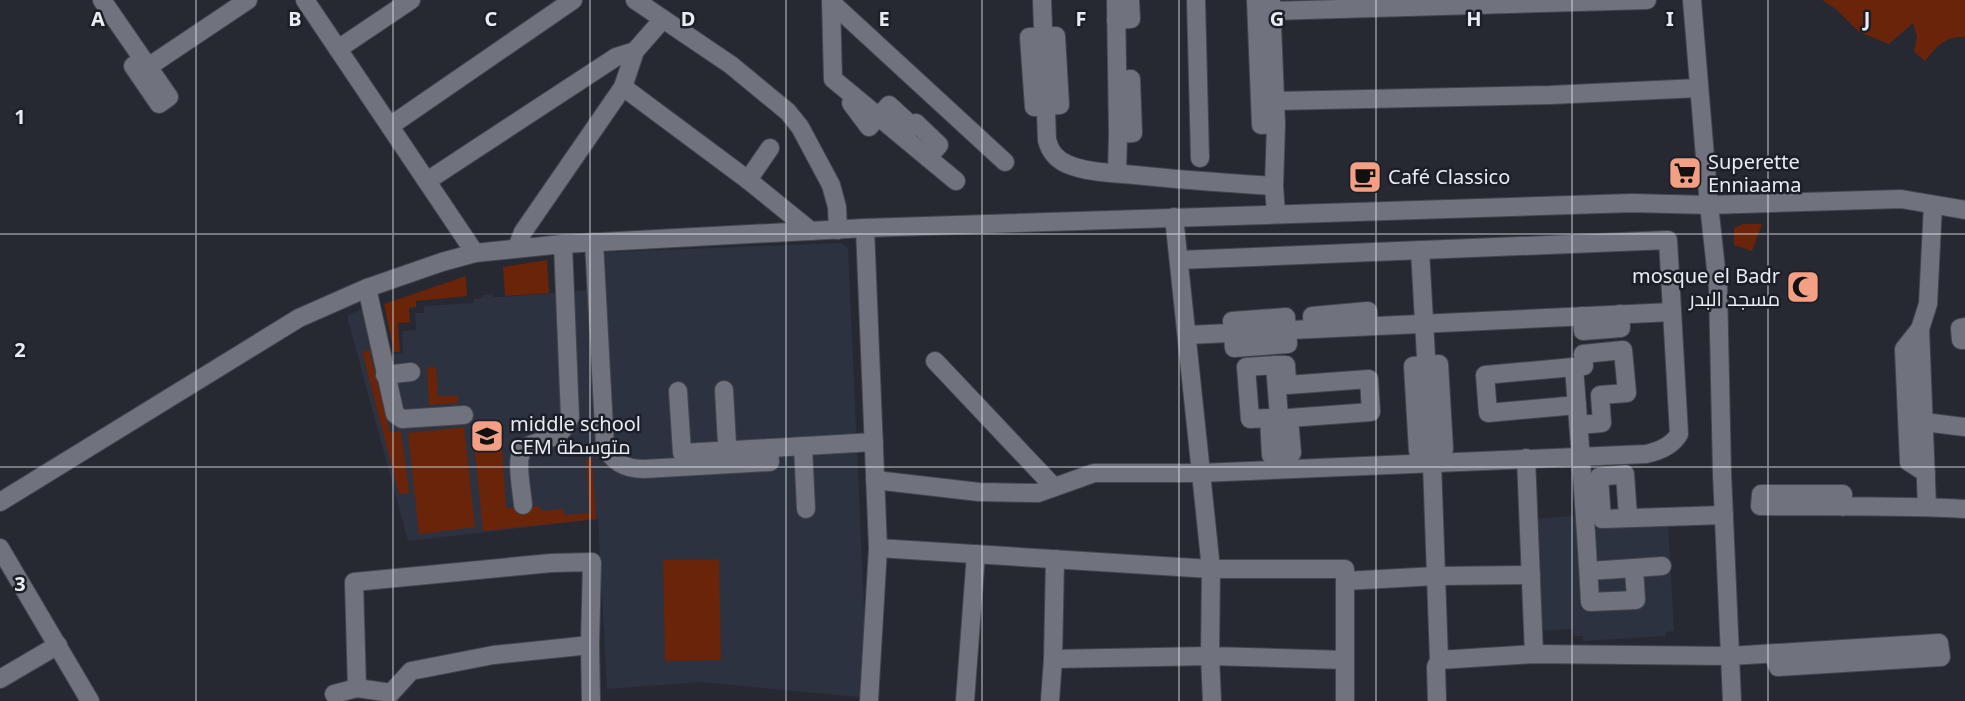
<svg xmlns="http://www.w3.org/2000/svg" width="1965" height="701" font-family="'Noto Sans',Cairo,sans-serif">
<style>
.built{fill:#2d3241}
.green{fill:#692409}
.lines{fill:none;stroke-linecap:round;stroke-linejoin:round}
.minor-casing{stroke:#43464d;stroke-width:20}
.minor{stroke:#70737e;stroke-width:18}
.grid{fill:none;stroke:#e9ecf1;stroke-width:1.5;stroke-opacity:0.55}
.labels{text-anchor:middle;stroke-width:5;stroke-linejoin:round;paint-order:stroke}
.poi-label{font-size:20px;fill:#e9ecf1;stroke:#1d1f28;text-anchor:start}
.grid-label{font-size:20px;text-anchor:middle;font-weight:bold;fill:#e9ecf1;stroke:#1d1f28;stroke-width:5;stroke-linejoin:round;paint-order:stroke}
</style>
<rect width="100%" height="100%" fill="#262932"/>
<g class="built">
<polygon points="841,243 848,248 868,698 700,682 607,689 598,519 408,541 347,316 378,301 390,354 403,353 402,331 416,330 415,313 424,313 424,306 474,303 474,299 482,298 482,295 493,294 493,297 501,297 589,290 588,253"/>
<polygon points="1588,515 1589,529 1668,524 1674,631 1666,632 1666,636 1583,641 1583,636 1574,636 1573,629 1538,631 1532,519"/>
</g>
<g class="green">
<path d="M1822 0H1965V37C1945 36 1937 46 1925 61L1914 52 1917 37 1913 23 1889 44 1859 32 1836 9Z"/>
<polygon points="1743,224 1762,224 1752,251 1734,245 1734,228"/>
<polygon points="547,260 549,293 505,296 503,267"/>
<polygon points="466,276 467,296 416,301 416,307 409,308 410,322 398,323 400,352 394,352 384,304"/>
<polygon points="369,350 390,432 401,431 409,493 399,494 362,351"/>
<polygon points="427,367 436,367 438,396 458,396 458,403 429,405"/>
<polygon points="464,427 475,527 419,534 408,433"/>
<polygon points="501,433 506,508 540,506 541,511 563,509 564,515 589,513 586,459 592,458 596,519 483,531 473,435"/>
<polygon points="719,559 721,660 665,661 663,560"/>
</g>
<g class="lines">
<g class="minor-casing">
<g id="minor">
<polyline points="102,0 169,97 159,104 133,66 143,59"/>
<polyline points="305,0 475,253"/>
<polyline points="635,0 731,65 788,112 800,127 831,185 837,207 838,230"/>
<polyline points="831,0 833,79 956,181"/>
<path d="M1042 0 1047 140C1050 152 1056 159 1067 164 1088 173 1113 173 1135 175 1181 180 1227 183 1274 186"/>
<polyline points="1116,0 1118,134 1117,173"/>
<polyline points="1196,0 1200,158"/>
<polyline points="1256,0 1261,125 1276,124"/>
<polyline points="1271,0 1276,124 1274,186 1276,214"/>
<polyline points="1692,0 1709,205 1718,287 1722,473 1732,701"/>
<polyline points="831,2 1005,162"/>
<polyline points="1271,11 1647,0"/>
<polyline points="1116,20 1131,19 1130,0"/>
<polygon points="1056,36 1060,105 1034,107 1029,37"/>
<polyline points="338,49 411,0"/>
<polyline points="148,67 248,0"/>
<polyline points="1118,80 1131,79 1133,133 1118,134"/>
<polyline points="623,87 748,180 811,231"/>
<polyline points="1276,101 1550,95 1699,88"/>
<polyline points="851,103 869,127 889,105 913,127 916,123 939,145 928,158"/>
<polyline points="390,126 573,0"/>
<polyline points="748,180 770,148"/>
<polyline points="427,181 616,57 635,51"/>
<path d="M1174 217 1201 473 1646 454C1660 451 1672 446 1679 434L1668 240 1179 260"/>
<polyline points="865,228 878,548 1211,569 1210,656 1345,660 1345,701"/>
<path d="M594 242 605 446C613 463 626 469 644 469L770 462 769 448"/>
<polyline points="517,248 523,232 623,87 635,51 663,19"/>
<polyline points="1420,250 1432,463 1439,660 1436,667 1437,701"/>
<polyline points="367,288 395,414 402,419 464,415"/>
<polyline points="1582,316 1583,331 1621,328 1620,314"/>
<polygon points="1286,317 1288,344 1234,348 1232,321"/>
<polyline points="1965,327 1960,328 1961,340 1965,340"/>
<polyline points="1313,329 1312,316 1368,311 1369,326"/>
<polyline points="1920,329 1904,349 1909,462 1926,473"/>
<polyline points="1187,335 1672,312"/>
<polyline points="935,361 1054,487"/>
<polygon points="1439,364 1444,449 1418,451 1413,366"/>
<polyline points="1275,365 1246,367 1250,419 1269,418 1271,455 1292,453 1289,418 1371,412 1369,379 1287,385 1286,365 1275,365 1283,469"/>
<polyline points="1574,367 1485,375 1488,413 1577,405"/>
<polyline points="385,375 411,372"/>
<polyline points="724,390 728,462"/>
<polyline points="678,391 682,453 874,442"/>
<polyline points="1924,422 1965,427"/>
<path d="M1579 425 1602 423 1600 395 1627 393 1623 350 1583 354 1584 366 1574 367C1580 445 1586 524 1590 602L1636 600 1634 568 1662 566"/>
<polyline points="803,446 806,509"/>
<polyline points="1526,458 1534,654"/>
<polyline points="875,480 979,492 1038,493 1094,473 1201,473 1211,569 1345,569 1345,660"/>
<polyline points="0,502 299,318 367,288 442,262 475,253 563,244 865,228 1632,203 1709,205 1901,199 1965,210"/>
<path d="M523 505C522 492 517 468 520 456 526 435 559 449 570 417L563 244"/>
<path d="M1843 507V494H1761L1760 506C1829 507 1897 505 1965 509"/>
<polyline points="1927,507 1920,329 1928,304 1933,205"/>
<polyline points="1628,517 1625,474 1599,477 1602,519 1724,515"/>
<polyline points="0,548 90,701"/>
<polyline points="1589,571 1634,568"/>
<polyline points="1345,581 1436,576 1531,575"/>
<polyline points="1053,659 1210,656 1212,701"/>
<polyline points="1439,660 1534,654 1730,656 1939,643 1941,657 1778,667 1773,654"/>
<polyline points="0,679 58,645"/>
<polyline points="357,688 354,582 551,563 592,562 590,645"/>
<polyline points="334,694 357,688 391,693 411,671 493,655 590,645 591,701"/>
<polyline points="869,701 878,548"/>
<polyline points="965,701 976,554"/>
<polyline points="1050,701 1053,659 1055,559"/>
</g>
</g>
<use href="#minor" class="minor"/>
</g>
<path class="grid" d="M196 0V701M393 0V701M590 0V701M786 0V701M982 0V701M1179 0V701M1376 0V701M1572 0V701M1768 0V701M0 234H1965M0 467H1965"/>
<defs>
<g id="supermarket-square" transform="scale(1.725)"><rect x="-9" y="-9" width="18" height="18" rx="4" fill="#f39f83" stroke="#1d1f28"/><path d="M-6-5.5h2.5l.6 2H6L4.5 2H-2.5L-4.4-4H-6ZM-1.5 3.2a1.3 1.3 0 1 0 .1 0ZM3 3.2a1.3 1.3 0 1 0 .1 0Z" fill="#111"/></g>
<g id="cafe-square" transform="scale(1.725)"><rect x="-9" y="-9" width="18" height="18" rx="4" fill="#f39f83" stroke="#1d1f28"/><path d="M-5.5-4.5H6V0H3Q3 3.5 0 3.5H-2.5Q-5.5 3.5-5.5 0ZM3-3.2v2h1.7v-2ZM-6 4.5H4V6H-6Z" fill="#111"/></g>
<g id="mosque-square" transform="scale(1.725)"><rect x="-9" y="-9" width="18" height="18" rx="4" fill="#f39f83" stroke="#1d1f28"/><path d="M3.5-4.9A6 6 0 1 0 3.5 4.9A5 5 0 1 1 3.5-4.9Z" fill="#111"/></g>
<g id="school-square" transform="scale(1.725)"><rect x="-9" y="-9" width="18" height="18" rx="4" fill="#f39f83" stroke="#1d1f28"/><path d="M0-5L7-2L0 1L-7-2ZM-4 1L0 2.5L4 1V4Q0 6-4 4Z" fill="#111"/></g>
</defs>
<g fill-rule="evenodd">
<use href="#supermarket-square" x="1685" y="173"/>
<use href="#cafe-square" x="1365" y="177"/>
<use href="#mosque-square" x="1803" y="287"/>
<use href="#school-square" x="487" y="436"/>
</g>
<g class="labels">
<g class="poi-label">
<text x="1708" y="169">Superette<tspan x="1708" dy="23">Enniaama</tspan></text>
<text x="1388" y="184">Café Classico</text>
<text x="1780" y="283" text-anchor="end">mosque el Badr<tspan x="1780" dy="23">مسجد البدر</tspan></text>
<text x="510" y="431">middle school<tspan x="510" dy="23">CEM متوسطة</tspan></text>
</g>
</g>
<g class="grid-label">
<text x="98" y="26">A</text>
<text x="295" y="26">B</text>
<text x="491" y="26">C</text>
<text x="688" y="26">D</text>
<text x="884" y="26">E</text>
<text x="1081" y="26">F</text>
<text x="1277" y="26">G</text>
<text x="1474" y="26">H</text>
<text x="1670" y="26">I</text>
<text x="1867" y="26">J</text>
<text x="20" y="124">1</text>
<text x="20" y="357">2</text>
<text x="20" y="591">3</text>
</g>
</svg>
